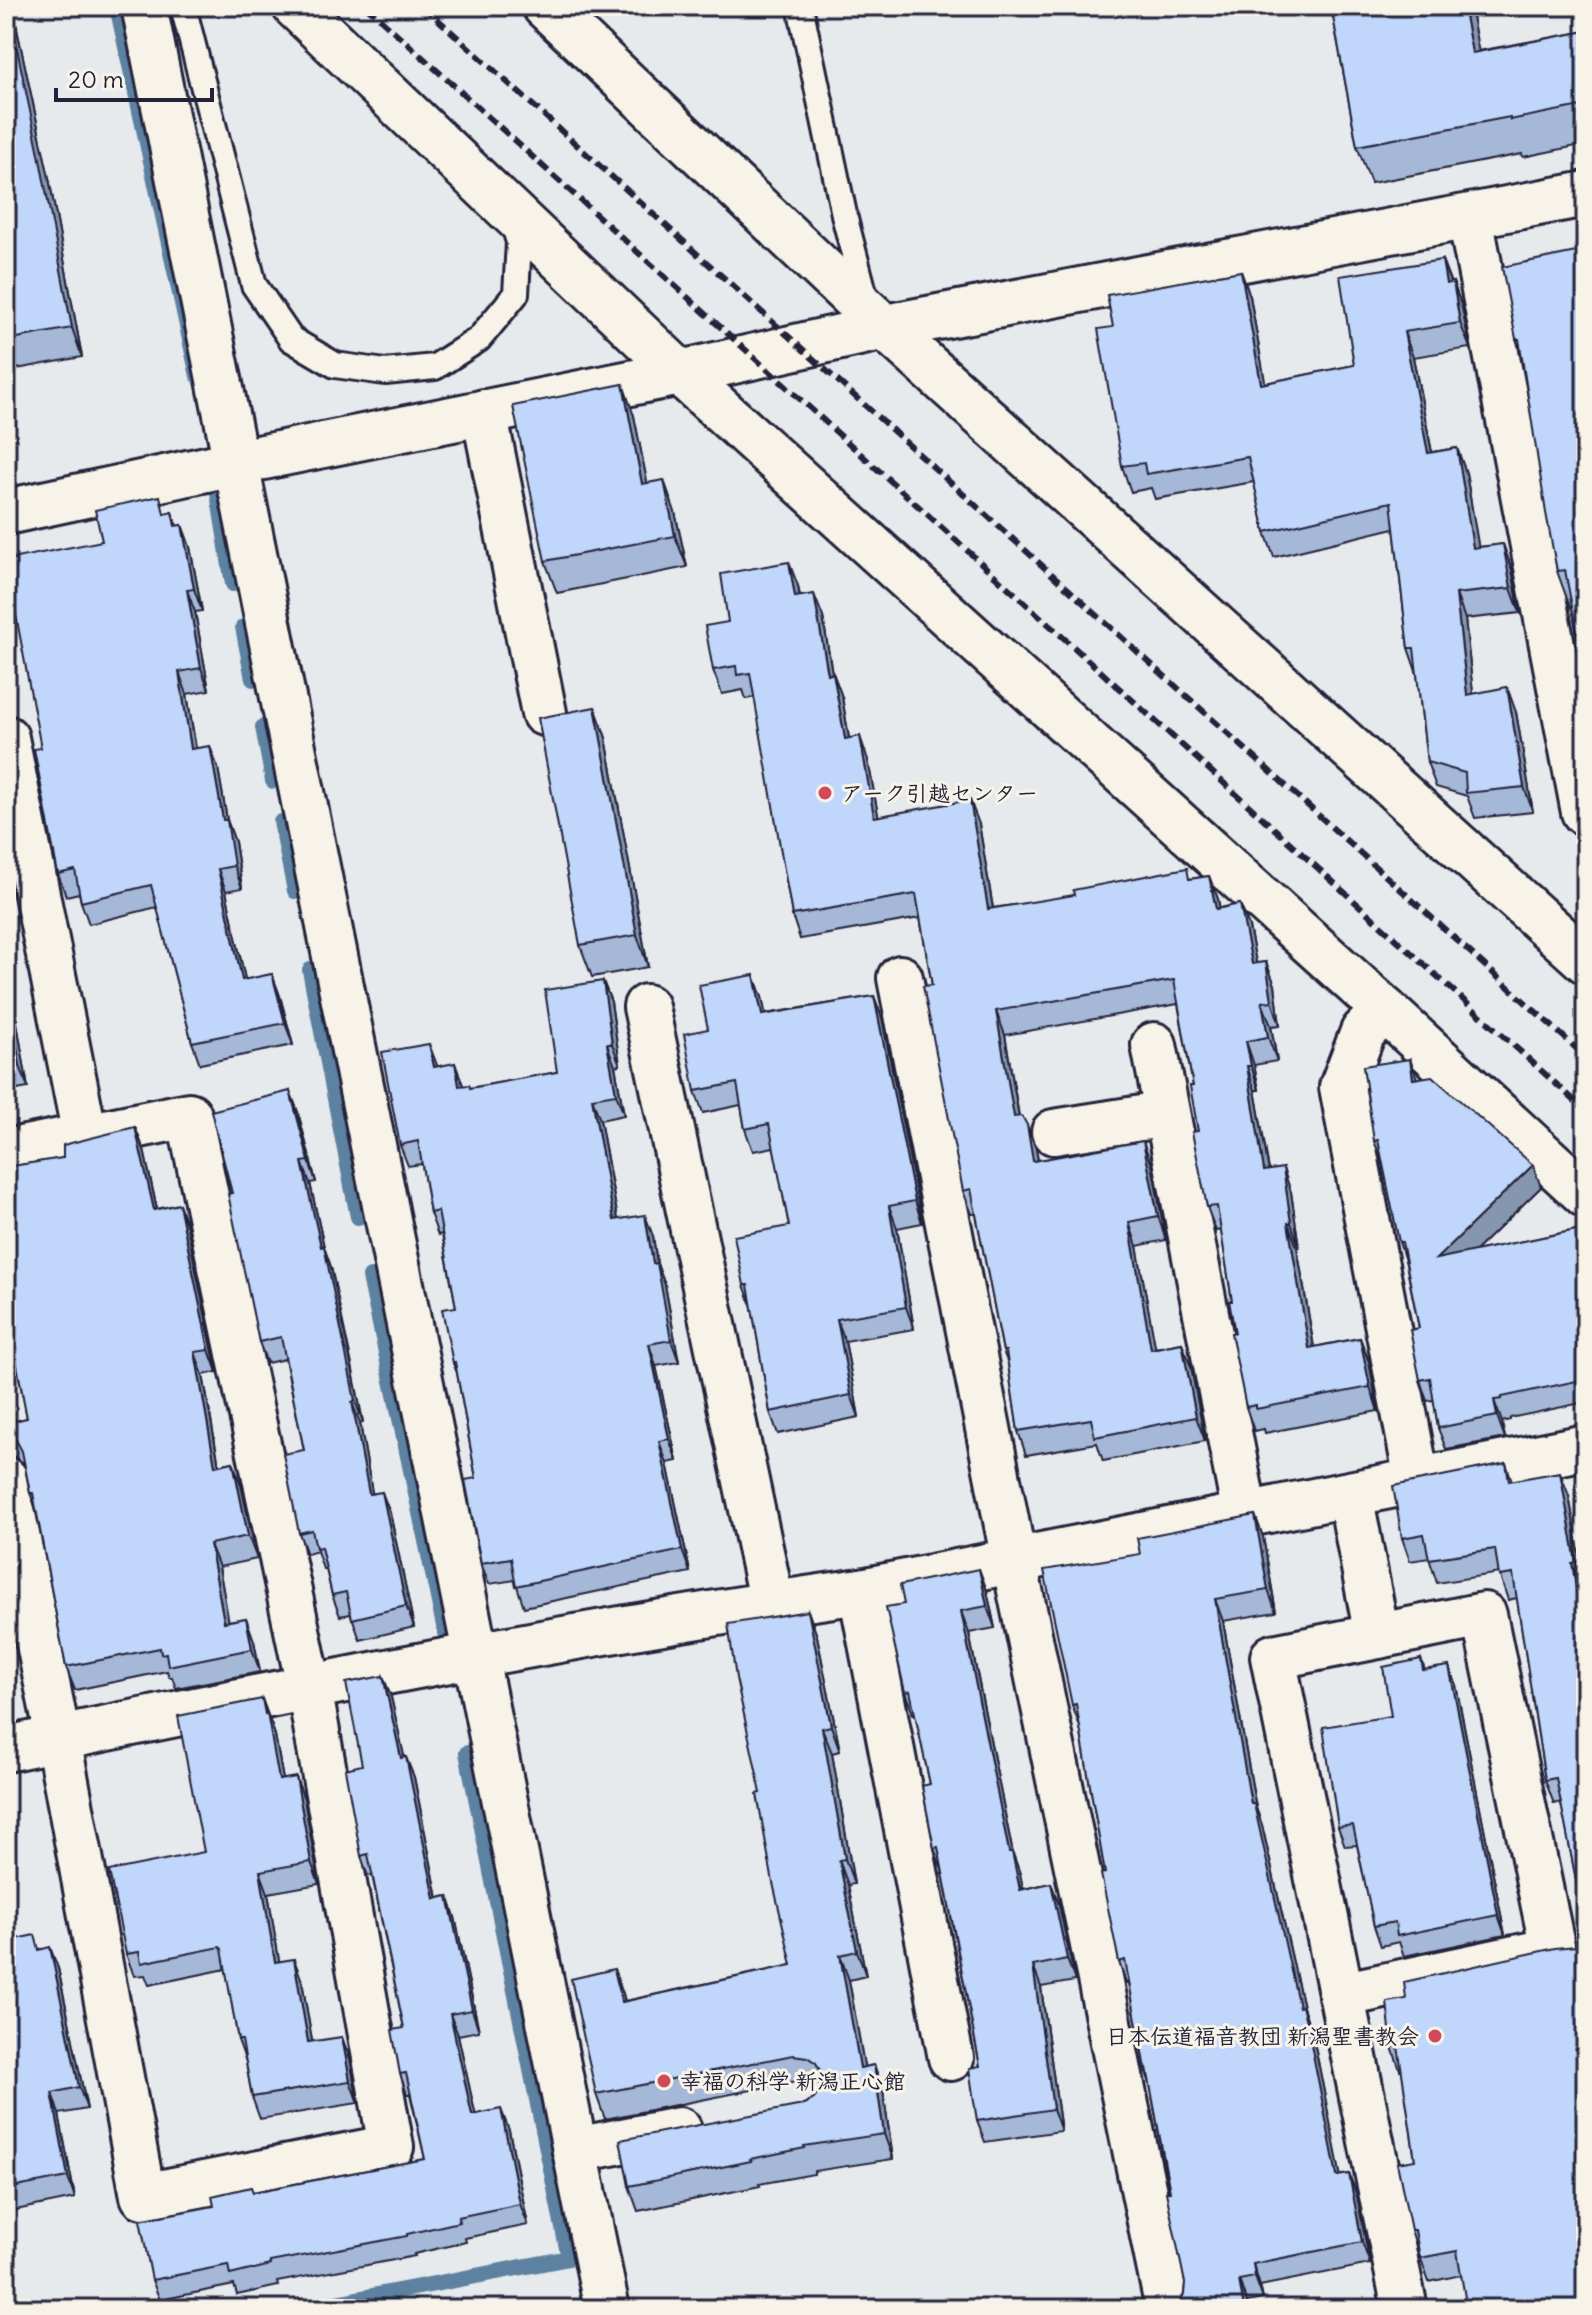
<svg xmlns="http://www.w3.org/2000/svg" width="1592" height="2315" font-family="Delius,'Klee One',sans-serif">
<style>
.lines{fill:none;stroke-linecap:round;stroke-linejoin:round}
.stream{stroke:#5d81a0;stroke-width:16}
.lane-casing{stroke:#22223b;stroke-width:30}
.street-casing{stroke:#22223b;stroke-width:50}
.lane{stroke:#f7f3e8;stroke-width:24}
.street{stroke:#f7f3e8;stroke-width:44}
.rail{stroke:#22223b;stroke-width:6;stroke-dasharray:12 6;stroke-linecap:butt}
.wall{fill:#a5b8d7;stroke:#22223b;stroke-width:2}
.shaded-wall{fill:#8696af;stroke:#22223b;stroke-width:2}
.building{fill:#c0d6fa;stroke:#22223b;stroke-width:2}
.poi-dot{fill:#d1495b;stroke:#f7f3e8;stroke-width:3}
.labels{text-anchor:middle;stroke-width:6;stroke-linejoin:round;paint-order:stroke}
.poi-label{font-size:22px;font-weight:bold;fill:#22223b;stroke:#f7f3e8;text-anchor:start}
</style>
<rect width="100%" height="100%" fill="#e6eaed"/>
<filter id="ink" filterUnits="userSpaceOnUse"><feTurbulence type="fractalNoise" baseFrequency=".0125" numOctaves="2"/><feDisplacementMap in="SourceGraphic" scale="16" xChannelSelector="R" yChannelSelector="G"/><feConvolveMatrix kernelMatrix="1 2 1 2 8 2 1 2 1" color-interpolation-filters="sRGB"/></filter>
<g filter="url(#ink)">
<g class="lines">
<g class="stream">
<polyline points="117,6 198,376"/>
<polyline points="218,493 233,584"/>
<polyline points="243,627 253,679"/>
<polyline points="263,727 273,781"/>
<polyline points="281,822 295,891"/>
<polyline points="310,970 358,1217"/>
<polyline points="370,1277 447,1640"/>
<polyline points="305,2309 569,2258 467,1753"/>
</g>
<g class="lane-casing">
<g id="lane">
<polyline points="183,6 254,285 291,339 335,365 385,372 435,367 479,339 516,294 519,242 512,219"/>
<polyline points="800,6 845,219 867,304"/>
</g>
</g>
<g class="street-casing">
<g id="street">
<path d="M144 6C303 773 456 1541 607 2309"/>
<polyline points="295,6 680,373 1385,1010 1586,1195"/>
<polyline points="545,6 869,313 1586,961"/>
<polyline points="1470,217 1584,812"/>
<polyline points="484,412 544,713"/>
<polyline points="6,512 239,462 680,373 885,327 1586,194"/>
<polyline points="6,738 85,1136"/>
<polyline points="900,978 1014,1561 1168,2309"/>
<polyline points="646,1007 772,1604"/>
<polyline points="1385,1010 1363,1032 1342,1087 1417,1480"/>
<polyline points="1154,1045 1245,1515"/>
<polyline points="1054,1132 1167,1114"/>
<polyline points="6,1152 189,1115 309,1687 391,2147 143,2196 58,1738 6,1480"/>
<polyline points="1350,1494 1377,1636"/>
<polyline points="861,1591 951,2058"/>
<path d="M6 1749C290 1690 574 1632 861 1591L1586 1447"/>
<polyline points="1341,1995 1553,1950 1484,1615 1273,1657 1405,2309"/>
<polyline points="575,2150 679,2130"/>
</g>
</g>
<use href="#lane" class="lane"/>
<use href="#street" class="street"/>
<g class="rail">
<polyline points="366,6 1586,1111"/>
<polyline points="423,6 1586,1057"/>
</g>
</g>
<g class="wall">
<polygon points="6,6 12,6 49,178 82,357 6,371"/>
<polygon points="1331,6 1470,6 1478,51 1586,31 1586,144 1523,157 1522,154 1371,183 1357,146"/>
<polygon points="1586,250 1586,670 1582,659 1572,607 1570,607 1557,571 1522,353 1516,339"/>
<polygon points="1442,260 1451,283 1453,282 1462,308 1470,348 1413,357 1432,452 1457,448 1466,473 1478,547 1503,544 1512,570 1520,613 1465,619 1473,694 1516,712 1533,812 1475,818 1467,796 1436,787 1427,762 1417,674 1408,648 1394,528 1274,557 1265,532 1254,482 1155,499 1151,488 1131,492 1122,466 1113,327 1250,296 1265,383 1354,365"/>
<polygon points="634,416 647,483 675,512 687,567 557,593 545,561"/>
<polygon points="172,512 177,526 182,525 190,547 202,611 195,612 209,690 187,694 196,748 218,768 227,820 235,842 242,888 226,891 245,980 272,974 280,996 293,1045 200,1064 192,1042 157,907 89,924 81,902 79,893 66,896 58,874 102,541"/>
<polygon points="798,586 800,596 823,617 832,674 833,673 842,697 849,738 868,760 878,816 979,824 993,908 1209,876 1218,899 1220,908 1240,904 1249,927 1256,963 1266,962 1275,985 1280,1025 1271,1026 1277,1061 1254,1065 1259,1090 1255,1090 1269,1170 1291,1192 1299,1247 1297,1247 1314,1347 1360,1338 1369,1362 1378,1411 1265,1433 1264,1429 1254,1431 1246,1407 1235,1333 1232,1301 1221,1230 1216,1231 1207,1207 1193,1086 1178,1004 1005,1035 1019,1116 1036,1149 1038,1160 1152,1165 1166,1240 1137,1246 1155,1348 1182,1343 1191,1367 1205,1441 1103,1461 1097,1443 1026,1455 1018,1431 1008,1364 1003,1351 976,1214 972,1214 963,1191 932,985 920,918 800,939 792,915 755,697 746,699 743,690 722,694 713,670 728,622"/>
<polygon points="595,707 606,738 648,967 592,977 580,945"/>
<polygon points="6,976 11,988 28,1088 6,1092"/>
<polygon points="603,981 611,1002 620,1065 615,1066 624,1115 600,1120 618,1219 653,1236 657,1264 665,1285 679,1362 656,1366 677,1461 667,1463 690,1572 524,1607 515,1580 489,1584 481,1563 476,1478 457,1373 453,1363 456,1307 442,1234 438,1235 430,1213 422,1164 408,1166 400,1145 437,1067 463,1086 470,1088 557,1072"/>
<polygon points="874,996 882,1018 922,1223 897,1228 914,1329 845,1341 859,1417 778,1434 770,1412 752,1307 744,1285 789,1226 774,1147 753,1151 745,1129 741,1105 703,1113 695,1091 708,1029 762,997 765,1014"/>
<polygon points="1410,1059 1416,1078 1541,1187 1475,1251 1586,1228 1586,1402 1510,1418 1510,1420 1502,1422 1505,1438 1446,1449 1438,1428 1434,1400 1427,1401 1420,1380 1419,1328 1406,1264 1399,1242 1383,1163 1374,1141"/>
<polygon points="290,1091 298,1112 316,1182 310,1183 324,1247 331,1267 352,1365 363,1422 360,1423 372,1494 390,1513 414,1627 360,1640 351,1614 340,1616 332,1595 326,1569 323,1569 317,1551 307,1554 299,1533 304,1450 285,1359 267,1363 259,1342 232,1193"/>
<polygon points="135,1127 144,1150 157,1209 179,1204 187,1227 217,1372 203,1375 219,1465 233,1462 241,1485 257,1559 219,1567 228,1621 246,1618 254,1641 260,1672 176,1688 172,1677 169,1677 167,1671 75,1690 66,1667 36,1509 30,1493 24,1463 13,1456 6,1456 6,1423 27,1418 13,1347 7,1348 6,1346 6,1167 63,1158"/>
<polygon points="1506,1463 1512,1481 1569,1496 1585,1586 1581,1586 1586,1620 1586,1931 1561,1802 1554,1804 1545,1780 1517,1598 1508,1600 1499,1573 1437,1583 1429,1558 1410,1561 1402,1538"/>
<polygon points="1255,1515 1263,1537 1276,1612 1223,1621 1256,1808 1262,1825 1303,2007 1310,2028 1316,2051 1340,2176 1349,2174 1357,2196 1370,2264 1260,2286 1263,2299 1247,2302 1184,2294 1185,2283 1150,2084 1145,2069 1129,1983 1126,1983 1119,1962 1105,1873 1080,1727 1072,1705 1140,1554"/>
<polygon points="979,1569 987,1591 995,1628 969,1633 1013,1854 1020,1874 1023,1889 1051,1883 1059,1905 1075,1981 1041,1987 1061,2131 985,2142 977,2121 980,2066 942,1870 934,1848 930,1784 915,1713 913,1714 905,1692 904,1604"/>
<polygon points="808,1611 817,1636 840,1751 832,1753 854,1884 848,1885 866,1976 849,1980 864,2067 874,2065 883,2090 893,2159 814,2171 814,2174 759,2184 760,2186 638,2211 629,2186 814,2099 821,2089 821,2085 816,2082 802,2080 605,2119 596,2094 623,1994 625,2001 792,1965 761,1793"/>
<polygon points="1421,1659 1425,1670 1456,1685 1505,1935 1404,1956 1399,1942 1381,1946 1374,1926 1357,1845 1345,1846 1338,1827 1391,1716"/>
<polygon points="383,1676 391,1697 404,1757 414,1777 438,1898 448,1896 455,1917 479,2031 458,2035 475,2114 509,2130 528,2225 465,2238 466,2242 414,2254 415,2256 277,2282 278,2286 237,2295 234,2285 160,2300 152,2280 253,2192 425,2159 410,2094 407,2094 400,2074 404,2028 372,1875 368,1876 361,1856 362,1765"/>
<polygon points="262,1699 275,1735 283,1780 304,1799 319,1884 268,1893 279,1962 302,1981 312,2042 350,2059 358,2103 260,2119 252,2097 246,2062 238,2040 226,1969 149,1985 145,1975 134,1976 126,1954 204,1852"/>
<polygon points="6,1941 41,1949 58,1968 87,2109 59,2114 75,2198 6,2212"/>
<polygon points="1586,1945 1461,2275 1429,2282 1411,2230 1415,2160 1402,2070 1400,2070 1392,2047 1406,1999"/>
</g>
<g class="shaded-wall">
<polygon points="8,6 12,6 49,178 82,357 72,328"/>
<polygon points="1463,6 1470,6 1486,89 1472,53"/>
<polygon points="1442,260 1451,285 1446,284"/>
<polygon points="1241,271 1250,296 1270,410 1261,384"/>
<polygon points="1453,282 1462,308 1470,348 1460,323"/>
<polygon points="1404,332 1413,357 1437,478 1428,453"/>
<polygon points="623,384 634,416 654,516 642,484"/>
<polygon points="1457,448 1466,473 1483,573 1473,548"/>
<polygon points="664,480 675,512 687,567 675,536"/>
<polygon points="182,525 190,547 202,611 194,589"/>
<polygon points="1503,544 1512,570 1520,613 1511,588"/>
<polygon points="789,562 798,586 803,621 795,597"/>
<polygon points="187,590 195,612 209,690 201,668"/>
<polygon points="814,594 823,617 836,698 828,675"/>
<polygon points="1456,594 1465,619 1476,720 1467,695"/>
<polygon points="179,672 187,694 199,771 191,749"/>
<polygon points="833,673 842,697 853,762 845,739"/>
<polygon points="1507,687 1516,712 1533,812 1524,787"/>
<polygon points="595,707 606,738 648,967 637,935"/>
<polygon points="860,736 868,760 883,841 874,817"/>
<polygon points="210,746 218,768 227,820 235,842 242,888 234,866 223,820"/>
<polygon points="970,800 979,824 997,933 988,909"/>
<polygon points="218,869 226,891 250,1002 242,980"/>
<polygon points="1209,876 1218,899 1224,933 1216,909"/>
<polygon points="1240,904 1249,927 1261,987 1252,964"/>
<polygon points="1266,962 1275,985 1280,1025 1272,1001"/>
<polygon points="272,974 280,996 293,1045 285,1023"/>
<polygon points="754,975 762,997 770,1036 762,1015"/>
<polygon points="6,976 11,988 28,1088 20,1066 6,986"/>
<polygon points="603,981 611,1002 620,1065 612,1044"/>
<polygon points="874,996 882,1018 922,1223 915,1201"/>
<polygon points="1262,1002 1271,1026 1277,1061 1268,1037"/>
<polygon points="996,1011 1005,1035 1023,1141 1014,1117"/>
<polygon points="1246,1041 1254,1065 1259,1090 1251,1066"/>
<polygon points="429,1044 437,1065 442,1089 434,1067"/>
<polygon points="607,1044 615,1066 624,1115 616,1094"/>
<polygon points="1410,1059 1418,1081 1413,1079"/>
<polygon points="455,1063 463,1085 467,1108 459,1086"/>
<polygon points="1247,1066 1255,1090 1273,1195 1264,1171"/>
<polygon points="290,1091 298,1112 316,1182 309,1161"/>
<polygon points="592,1098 600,1120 622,1242 614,1220"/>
<polygon points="1027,1125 1036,1149 1042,1184 1033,1161"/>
<polygon points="135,1127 144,1150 162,1233 154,1210"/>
<polygon points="1143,1141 1152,1165 1166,1240 1158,1216"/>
<polygon points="302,1162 310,1183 324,1247 331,1267 363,1422 355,1401"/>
<polygon points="1533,1165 1541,1187 1444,1281 1436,1259"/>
<polygon points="1283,1168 1291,1192 1299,1247 1291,1223"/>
<polygon points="179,1204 187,1227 217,1372 209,1350"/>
<polygon points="889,1206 897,1228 914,1329 906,1307"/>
<polygon points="645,1215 653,1236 657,1264 665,1285 679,1362 671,1340 653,1264"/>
<polygon points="1129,1222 1137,1246 1160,1373 1151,1349"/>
<polygon points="1288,1223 1297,1247 1318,1372 1309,1348"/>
<polygon points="837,1319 845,1341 859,1417 851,1395"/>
<polygon points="1360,1338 1369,1362 1378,1411 1370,1387"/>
<polygon points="1182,1343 1191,1367 1205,1441 1196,1417"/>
<polygon points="649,1344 656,1366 677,1461 669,1439"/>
<polygon points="195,1352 203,1375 223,1489 215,1466"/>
<polygon points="1494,1400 1502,1422 1505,1438 1497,1416"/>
<polygon points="352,1402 360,1423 376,1515 369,1494"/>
<polygon points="659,1441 667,1463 690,1572 682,1550"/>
<polygon points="233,1462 241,1485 257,1559 248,1536"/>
<polygon points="1560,1472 1569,1496 1585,1586 1576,1562"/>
<polygon points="382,1492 390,1513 414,1627 406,1606"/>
<polygon points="1255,1515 1263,1537 1276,1612 1268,1590"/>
<polygon points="210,1544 219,1567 233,1645 224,1622"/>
<polygon points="1572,1563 1581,1586 1586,1620 1586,1650"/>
<polygon points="979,1569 987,1591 995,1628 987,1606"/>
<polygon points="1215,1599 1223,1621 1256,1808 1262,1825 1303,2007 1310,2028 1316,2051 1345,2198 1337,2176 1299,2007 1251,1804"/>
<polygon points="808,1611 817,1636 840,1751 831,1726"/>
<polygon points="961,1611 969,1633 1013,1854 1020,1874 1028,1911 1009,1852"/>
<polygon points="246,1618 254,1641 260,1672 252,1649"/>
<polygon points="1449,1666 1456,1685 1505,1935 1498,1915"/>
<polygon points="383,1676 391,1697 409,1778 401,1758"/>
<polygon points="262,1699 275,1735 287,1802 279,1780"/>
<polygon points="822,1728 832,1753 854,1884 845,1859"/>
<polygon points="406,1757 414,1777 442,1920 435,1899"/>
<polygon points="296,1777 304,1799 319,1884 311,1862"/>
<polygon points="839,1860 848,1885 866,1976 857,1951"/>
<polygon points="260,1871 268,1893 283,1984 275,1962"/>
<polygon points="1051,1883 1059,1905 1075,1981 1067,1959"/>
<polygon points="448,1896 455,1917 479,2031 472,2010"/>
<polygon points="50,1947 58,1968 87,2109 79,2087"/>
<polygon points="840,1955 849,1980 869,2093 860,2068"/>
<polygon points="294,1959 302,1981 316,2064 308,2042"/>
<polygon points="1033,1966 1041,1987 1061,2131 1053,2109"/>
<polygon points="614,1969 623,1994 631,2027 622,2002"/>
<polygon points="450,2014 458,2035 480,2135 472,2115"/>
<polygon points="342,2037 350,2059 358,2103 350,2081"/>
<polygon points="874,2065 883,2090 893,2159 884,2134"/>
<polygon points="52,2093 59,2114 75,2198 68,2177"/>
<polygon points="501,2109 509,2130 528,2225 520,2204"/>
<polygon points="1349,2174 1357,2196 1370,2264 1362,2242"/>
<polygon points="1253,2264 1260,2286 1263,2299 1255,2277"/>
<polygon points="1239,2280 1247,2302 1248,2309 1244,2309"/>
</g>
<g class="building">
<polygon points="6,6 8,6 38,149 72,328 6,340"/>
<polygon points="1331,6 1463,6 1472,53 1586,31 1586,105 1510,120 1510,117 1357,146"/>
<polygon points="1586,250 1586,659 1582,659 1565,570 1557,571 1546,513 1519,339 1516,339 1502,267"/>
<polygon points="1442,260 1446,284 1453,282 1460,323 1404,332 1428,453 1457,448 1473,548 1503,544 1511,588 1456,594 1467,695 1507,687 1524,787 1466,793 1465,773 1427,762 1414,648 1408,648 1391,502 1265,532 1248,457 1146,474 1144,463 1122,466 1098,329 1113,327 1107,295 1241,271 1261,384 1354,365 1340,276"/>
<polygon points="623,384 642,484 664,480 675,536 545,561 513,406"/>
<polygon points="160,496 164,514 172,512 175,526 182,525 194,589 187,590 201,668 179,672 191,749 210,746 223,820 227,820 234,866 218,869 242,980 272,974 285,1023 192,1042 151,885 81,902 75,870 58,874 34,749 41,748 6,562 6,560 102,541 95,510"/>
<polygon points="789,562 795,597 814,594 828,675 833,673 845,739 860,736 874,817 970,800 988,909 1074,895 1073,890 1187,868 1189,879 1209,876 1216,909 1240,904 1252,964 1266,962 1272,1001 1262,1002 1268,1037 1246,1041 1251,1066 1247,1066 1264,1171 1283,1168 1291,1223 1288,1223 1309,1348 1360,1338 1370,1387 1256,1409 1256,1405 1246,1407 1231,1333 1235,1333 1229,1301 1232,1301 1217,1206 1207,1207 1192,1132 1198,1131 1190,1086 1193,1086 1174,980 996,1011 1014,1117 1022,1116 1027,1125 1033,1161 1143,1141 1158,1216 1129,1222 1151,1349 1182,1343 1196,1417 1095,1437 1091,1419 1018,1431 1006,1351 1003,1351 971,1189 963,1191 923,986 932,985 916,894 792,915 750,673 737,675 736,666 713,670 705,626 728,622 721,574"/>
<polygon points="595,707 637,935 580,945 538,718"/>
<polygon points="754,975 762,1015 874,996 915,1201 889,1206 906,1307 837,1319 851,1395 770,1412 748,1285 744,1285 734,1236 789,1226 769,1124 745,1129 737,1083 695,1091 684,1034 708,1029 699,985"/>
<polygon points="603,981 612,1044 607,1044 616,1094 592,1098 614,1220 645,1215 653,1264 657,1263 671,1340 649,1344 669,1439 659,1441 682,1550 516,1586 511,1558 481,1563 465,1480 476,1478 455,1362 453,1363 442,1309 456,1307 438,1211 430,1213 418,1141 400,1145 382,1052 429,1044 434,1067 455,1063 459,1086 469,1085 470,1088 557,1072 545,990"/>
<polygon points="6,986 20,1066 6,1069"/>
<polygon points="1410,1059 1413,1079 1432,1076 1533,1165 1436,1259 1586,1228 1586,1379 1502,1397 1502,1399 1494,1400 1497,1416 1438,1428 1430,1378 1420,1380 1410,1330 1419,1328 1402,1242 1399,1242 1378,1140 1374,1141 1363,1066"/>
<polygon points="290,1091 309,1161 302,1162 321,1247 324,1246 344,1344 355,1401 352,1402 369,1494 382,1492 406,1606 352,1619 346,1592 332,1595 321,1547 316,1548 312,1530 299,1533 283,1454 304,1450 281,1337 259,1342 228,1194 232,1193 211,1111"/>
<polygon points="135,1127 154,1210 179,1204 209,1350 195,1352 215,1466 233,1462 248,1536 210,1544 224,1622 246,1618 252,1649 168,1666 166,1653 161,1654 160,1648 66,1667 33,1493 30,1493 22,1451 16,1440 6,1434 6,1423 27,1418 9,1323 6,1324 6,1167 63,1158 63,1145"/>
<polygon points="1506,1463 1509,1481 1560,1472 1576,1562 1572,1563 1586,1650 1586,1931 1556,1778 1545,1780 1513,1574 1499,1576 1495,1549 1429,1559 1424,1534 1402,1538 1393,1486"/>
<polygon points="1255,1515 1268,1590 1215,1599 1251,1804 1254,1804 1299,2007 1302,2006 1308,2029 1337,2176 1349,2174 1362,2242 1253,2264 1255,2277 1239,2280 1244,2309 1181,2309 1180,2302 1184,2294 1185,2283 1166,2192 1170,2192 1147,2068 1145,2069 1125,1960 1119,1962 1101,1874 1105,1873 1076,1704 1072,1705 1044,1570 1140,1554 1137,1538"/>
<polygon points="979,1569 987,1606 961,1611 1009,1852 1012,1852 1020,1890 1051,1883 1067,1959 1033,1966 1053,2109 977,2121 969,2068 980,2066 938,1847 934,1848 922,1786 930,1784 910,1691 905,1692 886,1607 904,1604 900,1585"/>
<polygon points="808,1611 831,1726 822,1728 845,1859 839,1860 857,1951 840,1955 860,2068 874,2065 884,2134 804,2146 805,2148 750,2159 751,2161 629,2186 620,2140 803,2105 814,2099 821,2089 822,2074 816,2063 807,2057 793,2055 596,2094 571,1979 614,1969 622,2002 792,1965 773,1883 757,1794 761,1793 736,1678 728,1624"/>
<polygon points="1421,1659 1423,1670 1449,1666 1498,1915 1397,1936 1395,1922 1374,1926 1353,1825 1338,1827 1323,1727 1391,1716 1383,1667"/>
<polygon points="383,1676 401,1758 406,1757 435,1899 448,1896 472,2010 450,2014 472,2115 501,2109 520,2204 458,2217 459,2222 407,2234 407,2236 270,2262 271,2265 230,2275 228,2265 152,2280 140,2220 214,2206 212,2196 251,2187 253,2192 425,2159 406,2073 400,2074 392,2030 404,2028 368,1854 361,1856 345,1769 362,1765 346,1683"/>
<polygon points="262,1699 265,1714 267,1713 279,1780 296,1777 311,1862 260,1871 275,1962 294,1959 308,2042 342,2037 350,2081 252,2097 242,2040 238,2040 222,1949 220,1947 141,1963 139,1952 126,1954 109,1871 204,1852 178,1716"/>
<polygon points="35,1935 39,1950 50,1947 79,2087 52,2093 68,2177 6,2189 6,1941"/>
<polygon points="1586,1945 1586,2309 1467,2309 1457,2251 1420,2258 1415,2230 1411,2230 1397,2163 1415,2160 1398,2046 1392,2047 1387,2002 1406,1999 1404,1982 1555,1948"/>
</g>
</g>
<g class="poi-dot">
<circle cx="825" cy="793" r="8"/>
<circle cx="1435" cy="2036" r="8"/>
<circle cx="664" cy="2081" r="8"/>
</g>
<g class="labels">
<g class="poi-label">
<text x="841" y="801">アーク引越センター</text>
<text x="1419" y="2044" text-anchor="end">日本伝道福音教団 新潟聖書教会</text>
<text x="680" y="2089">幸福の科学 新潟正心館</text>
</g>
</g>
<rect width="1592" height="2315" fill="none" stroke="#f7f3e8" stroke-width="32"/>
<rect x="16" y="16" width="1560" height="2283" fill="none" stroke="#22223b" stroke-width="3" filter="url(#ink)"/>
<path d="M56 88v12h156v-12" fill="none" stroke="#22223b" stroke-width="4"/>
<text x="68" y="88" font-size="24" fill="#22223b" stroke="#f7f3e8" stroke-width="6" paint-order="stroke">20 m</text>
</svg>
